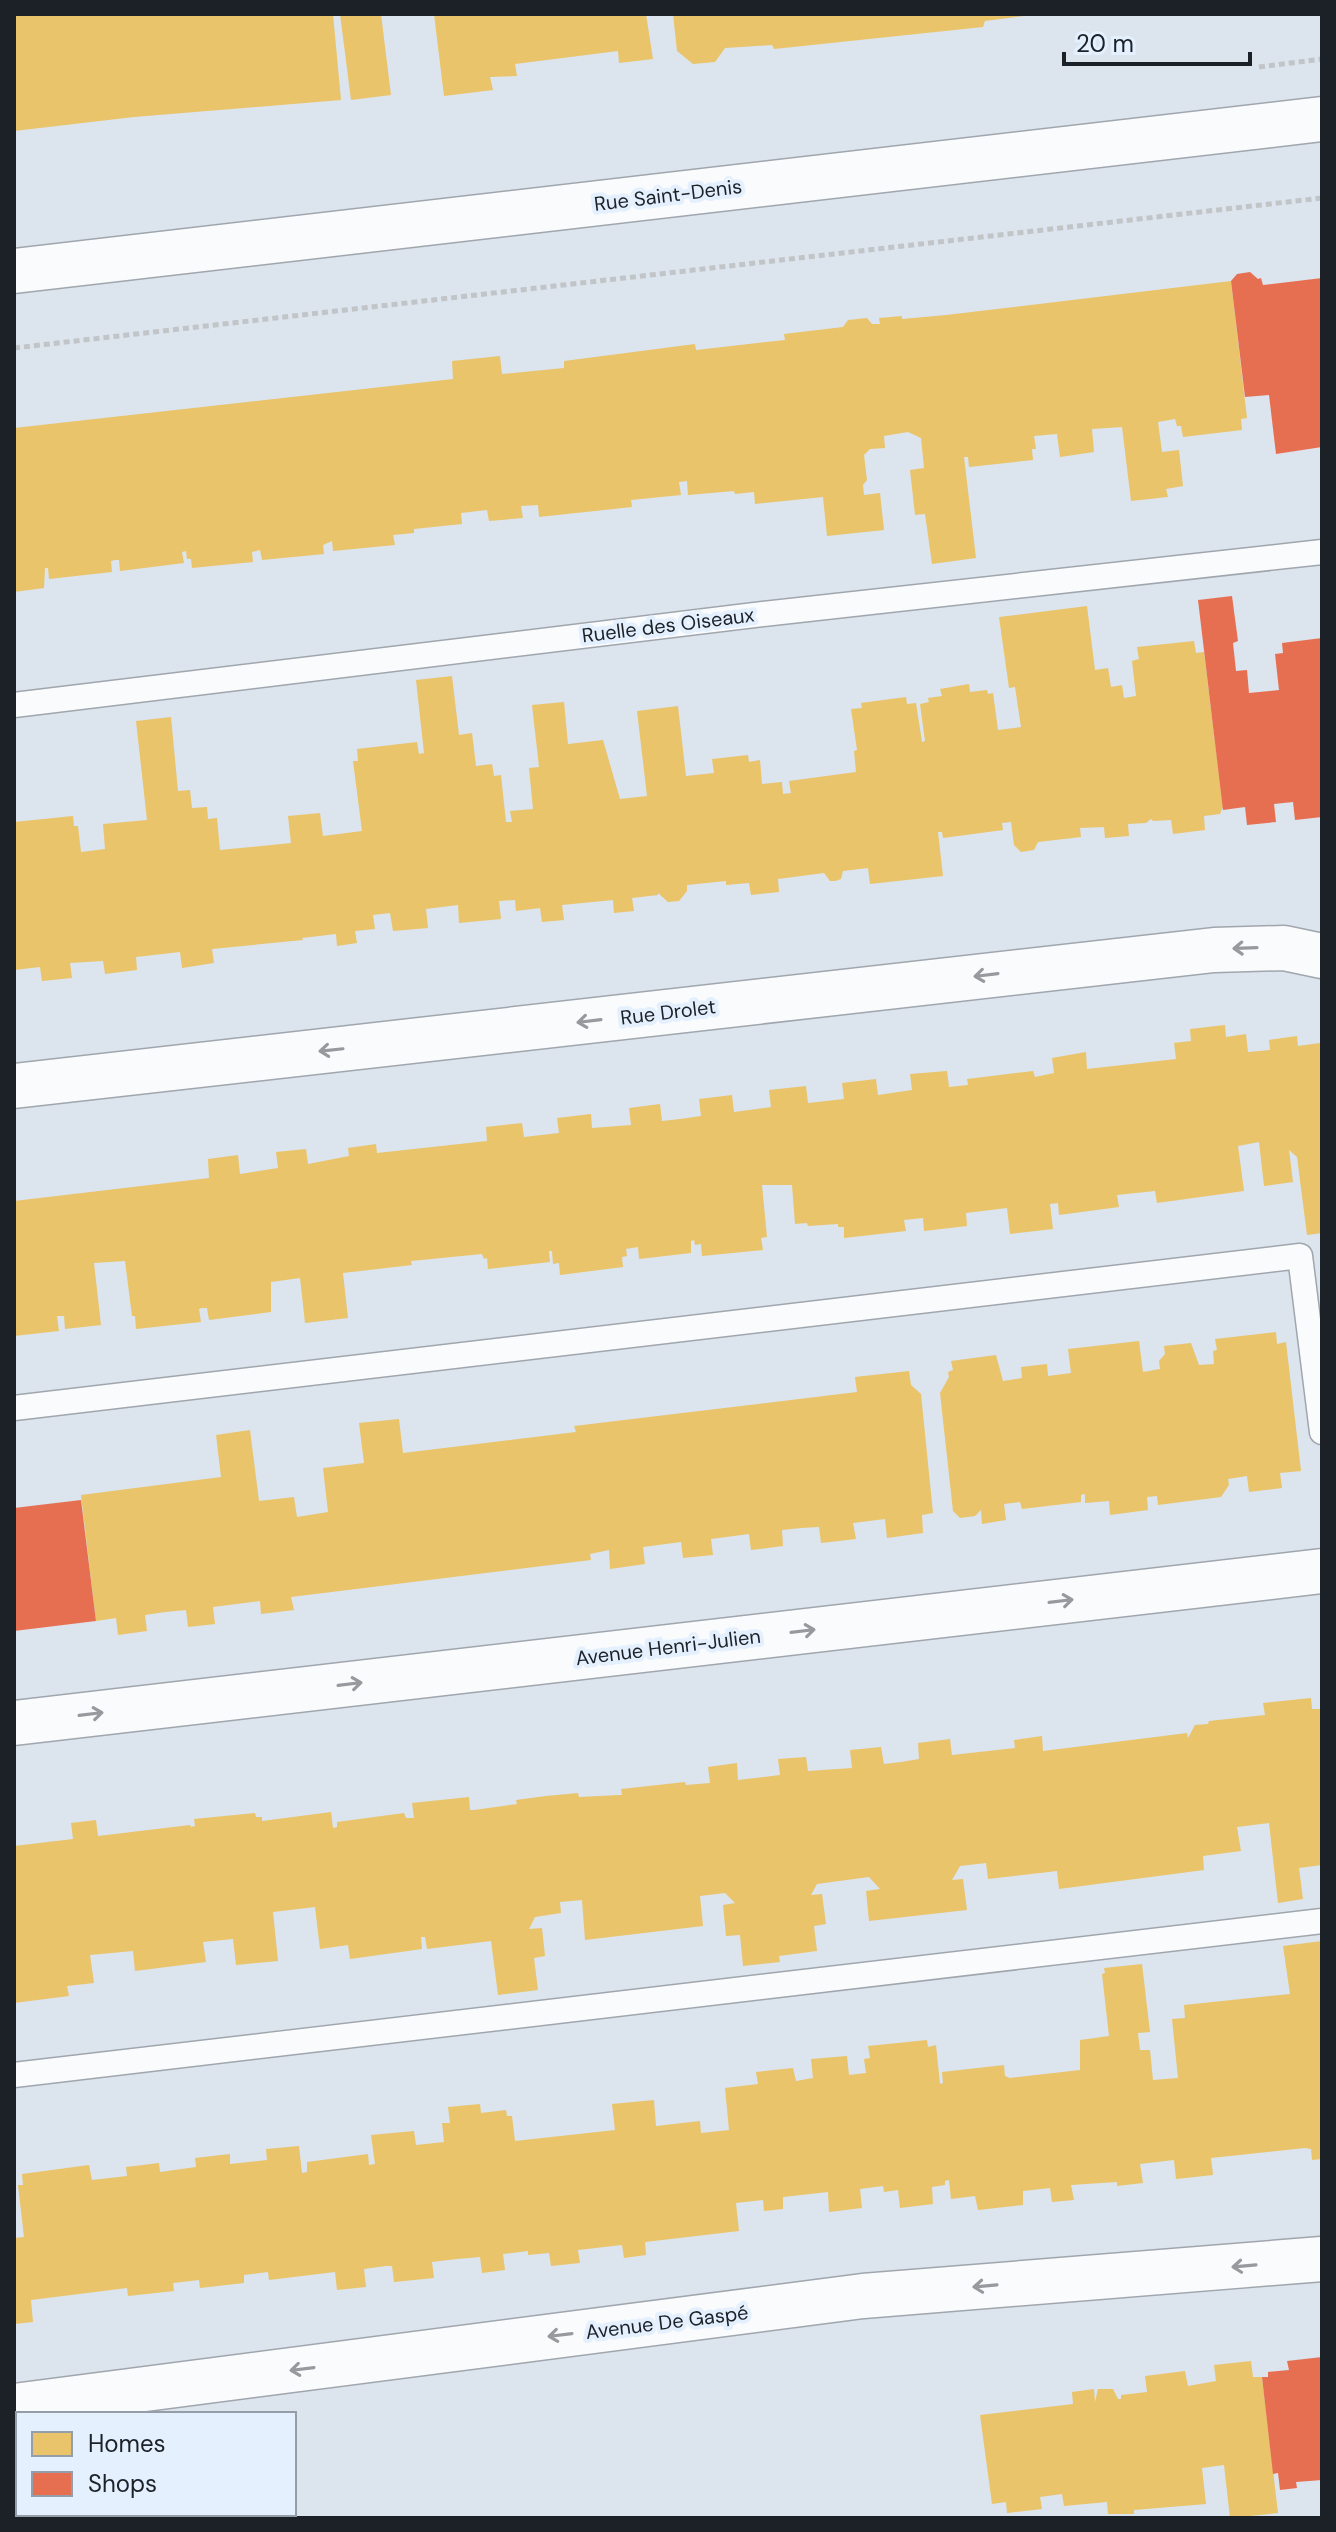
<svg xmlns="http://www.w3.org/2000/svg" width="1336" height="2532" font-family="'DM Sans',sans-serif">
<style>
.homes{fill:#e9c46a}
.shops{fill:#e76f51}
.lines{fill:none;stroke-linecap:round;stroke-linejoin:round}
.service-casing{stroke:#a0a6ad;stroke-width:27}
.minor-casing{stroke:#a0a6ad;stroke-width:47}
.secondary-casing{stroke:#a0a6ad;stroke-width:47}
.path{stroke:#c1c5c8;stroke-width:5;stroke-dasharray:6 4;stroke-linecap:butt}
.service{stroke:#fafbfc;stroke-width:24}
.minor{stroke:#fafbfc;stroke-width:44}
.secondary{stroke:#fafbfc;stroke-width:44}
.oneway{stroke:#96999d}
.labels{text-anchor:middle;stroke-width:8;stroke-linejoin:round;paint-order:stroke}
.street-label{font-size:20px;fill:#1c2128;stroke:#e4f0fe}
</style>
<rect width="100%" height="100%" fill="#dce4ed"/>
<g class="homes">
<polygon points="14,14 333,14 341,100 134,117 14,131"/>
<polygon points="340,14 381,14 391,95 351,100"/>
<polygon points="434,14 646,14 653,59 619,63 618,51 515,64 517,76 490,77 493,90 444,96"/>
<polygon points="673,14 1024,14 1024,16 985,21 983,27 774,49 772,45 725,48 715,62 693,64 677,51"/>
<polygon points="1231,281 1247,418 1241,419 1242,430 1183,437 1181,426 1177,426 1175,419 1158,422 1162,452 1179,450 1183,486 1166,489 1168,497 1131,501 1122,427 1092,429 1094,452 1060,457 1057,434 1034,436 1036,449 1032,449 1033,460 969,467 968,457 964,457 976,558 932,564 925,514 915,515 910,470 924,468 921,438 908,432 884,436 885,448 870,449 864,455 867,480 863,485 864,495 880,493 884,530 827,536 823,497 755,504 754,492 735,494 734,491 688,495 687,481 679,482 681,495 631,500 632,507 539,517 538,505 521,506 523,518 489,521 487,510 461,513 462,524 414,529 414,533 393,535 395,545 333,551 332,541 323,545 324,554 262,560 260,550 252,552 253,562 192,568 191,559 187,559 186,551 182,552 184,563 120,571 119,560 115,560 111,561 112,572 49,579 48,568 45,568 44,588 14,592 14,428 453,379 452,361 500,356 502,374 564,368 564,361 695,344 696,350 785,340 784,334 843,327 848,320 867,318 872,324 880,324 879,318 902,316 902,319 946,315"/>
<polygon points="1087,606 1095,670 1108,668 1111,687 1122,685 1124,698 1136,696 1132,661 1139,659 1137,647 1194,641 1196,653 1204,652 1223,807 1220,814 1204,816 1205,830 1173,834 1171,820 1153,821 1151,819 1146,823 1128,824 1129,836 1105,838 1104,827 1080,828 1081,837 1038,842 1034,850 1021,852 1014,845 1011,822 1002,823 1003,830 943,838 942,832 938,832 943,876 870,884 868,868 843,871 841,879 835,881 830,881 824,873 778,879 779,892 751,895 749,883 726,885 726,881 687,885 687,891 679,901 668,902 658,893 658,895 632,898 634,911 614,913 613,900 562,905 564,920 542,922 540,908 516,911 515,900 499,901 501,919 459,923 458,905 426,909 428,928 393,931 390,913 373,915 375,929 355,931 357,943 337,946 336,934 302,938 303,940 212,949 214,963 182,968 180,952 136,957 137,970 105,974 103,961 70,963 72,978 42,981 40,967 14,970 14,822 73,816 74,826 78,826 81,852 105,849 103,824 147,820 136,721 171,717 178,791 190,790 192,808 207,807 208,819 217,818 220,850 291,843 288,816 320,813 323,836 362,831 353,761 358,761 357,749 417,742 419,754 424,753 416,680 452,676 459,735 472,733 476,766 492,764 494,776 501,775 506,822 512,822 510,811 533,809 529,768 539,767 532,705 564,702 568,744 603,740 620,799 647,796 637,711 678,706 686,776 714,773 712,759 748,755 749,762 760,760 762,784 782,782 783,794 791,793 789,781 856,772 854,751 857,750 851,709 862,708 861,703 906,697 907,704 916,703 922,742 925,741 920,704 929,702 928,698 942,696 940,689 969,684 970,692 987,690 988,694 993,693 998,730 1021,727 1015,687 1009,688 999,617"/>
<polygon points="1225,1025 1226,1037 1246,1034 1248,1052 1270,1050 1269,1040 1297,1036 1298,1046 1320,1043 1322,1233 1307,1235 1297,1157 1289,1150 1293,1182 1264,1186 1259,1142 1238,1146 1244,1191 1157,1203 1155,1191 1117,1195 1119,1207 1059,1215 1058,1203 1050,1204 1053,1229 1010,1234 1007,1208 966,1213 967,1226 924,1231 923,1218 904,1220 906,1231 844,1238 844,1227 838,1227 838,1224 808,1226 807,1223 795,1224 792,1185 762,1185 767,1237 761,1238 763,1250 702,1256 701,1244 695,1245 694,1240 691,1241 691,1253 639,1259 638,1247 626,1249 627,1256 622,1257 623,1267 560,1275 559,1263 553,1264 552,1251 549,1251 550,1262 488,1269 487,1258 484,1259 482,1254 411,1261 412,1265 343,1273 348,1318 305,1323 300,1278 271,1282 271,1312 209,1320 207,1308 202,1308 199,1309 201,1322 136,1329 135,1316 132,1316 125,1261 94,1263 101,1325 65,1329 64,1316 57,1316 59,1331 14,1336 14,1201 209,1178 208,1159 238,1155 240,1174 278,1168 276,1152 306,1149 308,1164 349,1156 348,1148 376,1144 377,1153 487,1141 486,1127 522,1123 524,1137 559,1133 557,1118 591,1114 592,1128 631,1125 629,1108 660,1104 662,1121 680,1119 701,1116 699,1099 732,1095 734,1112 771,1107 769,1090 806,1086 808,1103 844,1099 842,1083 876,1079 878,1095 912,1090 910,1074 947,1071 949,1087 968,1085 967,1079 1033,1071 1035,1077 1054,1073 1052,1058 1086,1052 1087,1069 1176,1059 1174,1043 1191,1041 1190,1029"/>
<polygon points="1276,1332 1277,1344 1286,1342 1301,1471 1280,1473 1282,1488 1249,1492 1247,1476 1228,1479 1229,1485 1221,1497 1158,1505 1157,1496 1147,1497 1148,1510 1110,1515 1109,1501 1085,1503 1085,1494 1081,1495 1081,1502 1022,1509 1020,1502 1004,1504 1006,1520 982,1524 981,1510 975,1516 960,1518 953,1511 940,1393 949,1377 948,1372 953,1370 951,1361 996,1355 1003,1381 1022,1378 1021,1367 1047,1364 1048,1376 1071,1373 1068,1349 1139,1341 1143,1372 1160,1369 1159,1361 1165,1354 1164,1346 1191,1343 1199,1365 1214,1364 1213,1351 1217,1350 1215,1339"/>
<polygon points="909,1371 911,1385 921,1394 933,1513 922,1515 923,1533 887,1538 885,1519 853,1523 856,1539 821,1543 819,1527 801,1528 782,1530 783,1546 751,1550 749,1534 711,1539 713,1555 683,1558 681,1542 643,1547 645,1564 610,1569 609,1550 590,1554 591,1560 291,1597 294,1610 261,1614 260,1601 213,1607 215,1624 188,1627 186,1610 165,1612 145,1615 147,1631 118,1635 116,1618 96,1621 81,1495 221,1477 216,1435 250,1430 259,1501 294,1497 297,1517 328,1512 323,1468 364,1463 359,1423 399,1419 403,1453 576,1432 574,1426 857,1392 855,1377"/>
<polygon points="1311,1698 1312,1709 1322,1709 1322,1865 1299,1868 1303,1899 1278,1903 1269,1823 1237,1827 1241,1851 1203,1856 1204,1870 1059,1889 1057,1871 988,1879 986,1863 960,1866 952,1880 963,1879 967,1910 869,1921 866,1891 880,1889 869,1877 817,1884 811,1895 822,1894 826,1924 814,1926 817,1951 779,1956 780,1962 743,1966 740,1935 726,1936 723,1905 735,1903 725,1893 700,1896 703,1926 585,1940 582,1900 560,1902 561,1913 535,1917 529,1929 542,1928 545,1956 534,1958 538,1990 498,1995 491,1941 427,1949 425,1937 421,1937 422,1949 350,1959 348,1945 320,1949 315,1907 273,1912 278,1961 236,1965 233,1939 203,1942 206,1962 135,1971 133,1951 90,1955 94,1983 67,1986 69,1996 14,2003 14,1846 73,1839 71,1823 96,1820 98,1836 190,1825 191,1827 195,1826 194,1819 255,1813 256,1817 262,1817 262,1821 331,1812 333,1828 337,1827 337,1822 404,1813 406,1818 414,1818 412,1803 469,1797 470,1810 474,1810 517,1804 516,1800 546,1796 578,1793 579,1797 619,1795 622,1795 621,1789 685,1782 686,1785 710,1783 708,1767 737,1763 738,1780 780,1775 778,1759 806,1757 808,1771 852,1768 850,1750 881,1747 884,1764 901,1762 919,1759 918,1743 950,1739 952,1755 1015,1748 1014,1740 1042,1736 1043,1751 1187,1733 1188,1738 1195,1725 1208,1724 1209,1721 1265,1715 1263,1703"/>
<polygon points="1322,1941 1322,2159 1312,2160 1311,2149 1305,2148 1211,2158 1213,2175 1176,2179 1174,2160 1140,2164 1143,2183 1117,2186 1117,2182 1071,2185 1074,2200 1052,2202 1050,2188 1023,2191 1023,2205 978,2210 975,2196 951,2199 949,2180 945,2181 945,2185 932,2187 933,2204 900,2208 898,2190 884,2192 883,2186 860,2189 862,2208 829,2212 828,2192 783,2197 783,2209 764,2211 763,2200 736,2203 739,2231 645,2242 646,2255 624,2258 622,2245 578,2250 580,2263 551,2266 549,2253 528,2255 528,2251 503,2254 505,2270 482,2273 480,2257 457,2259 432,2262 434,2278 394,2282 392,2266 386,2266 364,2269 366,2287 337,2290 335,2272 269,2280 268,2272 244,2275 244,2283 200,2288 199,2280 173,2283 174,2291 128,2296 127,2288 31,2300 33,2322 14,2324 14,2238 24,2237 18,2185 23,2185 22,2174 89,2165 92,2180 127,2176 126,2167 159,2163 160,2172 196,2167 195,2158 230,2154 230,2164 267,2160 266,2149 299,2146 302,2173 307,2172 307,2162 368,2154 369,2165 375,2164 371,2135 414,2131 416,2145 444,2142 442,2123 450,2123 448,2107 480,2104 481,2113 506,2110 507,2116 512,2116 515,2141 615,2130 612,2104 654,2100 656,2126 700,2121 701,2133 729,2130 725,2088 758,2084 756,2072 793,2068 796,2081 813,2078 811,2059 847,2056 849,2075 866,2073 864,2059 870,2058 868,2046 927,2040 928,2047 936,2045 940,2084 943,2083 942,2072 1004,2065 1005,2076 1010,2078 1080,2070 1080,2040 1109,2036 1102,1974 1105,1973 1104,1968 1142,1964 1150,2032 1138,2033 1140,2050 1150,2050 1153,2080 1178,2078 1172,2019 1185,2018 1184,2005 1290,1994 1283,1946"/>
<polygon points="1251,2361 1253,2377 1262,2377 1278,2513 1230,2518 1224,2465 1202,2468 1206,2504 1134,2510 1134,2514 1108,2514 1107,2502 1064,2506 1062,2494 1040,2497 1042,2509 1007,2513 1006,2502 992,2504 980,2415 1073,2404 1072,2392 1094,2389 1095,2402 1098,2389 1113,2389 1118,2399 1121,2399 1121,2395 1147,2392 1145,2376 1185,2371 1188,2386 1216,2381 1214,2365"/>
</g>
<g class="shops">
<polygon points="1250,272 1258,279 1261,278 1263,285 1322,278 1322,447 1276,454 1269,395 1245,397 1231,281 1237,274"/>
<polygon points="1232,596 1238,641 1233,643 1236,671 1247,670 1249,693 1279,690 1275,654 1283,653 1282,643 1322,638 1322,817 1295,820 1293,802 1274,804 1276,822 1247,825 1245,807 1223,810 1198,600"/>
<polygon points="81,1500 96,1621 14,1631 14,1508"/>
<polygon points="1322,2357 1322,2480 1296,2482 1297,2488 1280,2490 1278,2473 1273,2474 1262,2377 1268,2377 1268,2372 1289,2370 1287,2361"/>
</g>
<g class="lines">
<g class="service-casing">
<g id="service">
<polyline points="14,705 763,614 1322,552"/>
<polyline points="14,1408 1300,1256 1322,1432"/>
<polyline points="14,2075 1322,1921"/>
</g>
</g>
<g class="minor-casing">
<g id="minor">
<polyline points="14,1086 1214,950 1284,948 1322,956"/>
<polyline points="14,1723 1322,1571"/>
<polyline points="14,2406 863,2296 1322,2259"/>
</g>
</g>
<g class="secondary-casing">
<polyline id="secondary" points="14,271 1322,119"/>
</g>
<g class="path">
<polyline points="1259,67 1322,59"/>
<polyline points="14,348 1322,198"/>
</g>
<use href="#service" class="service"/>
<use href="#minor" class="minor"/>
<use href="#secondary" class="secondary"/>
</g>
<defs><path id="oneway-shaft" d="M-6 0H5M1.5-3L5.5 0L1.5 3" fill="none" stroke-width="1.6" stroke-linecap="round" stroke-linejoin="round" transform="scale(2)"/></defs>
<g class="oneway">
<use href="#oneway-shaft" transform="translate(1245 948) rotate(178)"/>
<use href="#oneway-shaft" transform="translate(986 975) rotate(173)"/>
<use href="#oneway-shaft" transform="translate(589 1021) rotate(173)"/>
<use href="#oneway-shaft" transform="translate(331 1050) rotate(174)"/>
<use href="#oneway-shaft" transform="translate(1061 1601) rotate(-7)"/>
<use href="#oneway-shaft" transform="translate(803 1631) rotate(-7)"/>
<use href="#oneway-shaft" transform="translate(350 1684) rotate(-7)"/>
<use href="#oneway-shaft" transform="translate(91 1714) rotate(-7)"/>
<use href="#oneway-shaft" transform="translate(1244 2266) rotate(175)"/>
<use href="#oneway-shaft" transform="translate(985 2286) rotate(175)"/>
<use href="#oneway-shaft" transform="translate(560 2335) rotate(173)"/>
<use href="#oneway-shaft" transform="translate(302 2369) rotate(173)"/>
</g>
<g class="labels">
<g class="street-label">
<text transform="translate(668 195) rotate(-7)" y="7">Rue Saint-Denis</text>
<text transform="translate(668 625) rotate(-7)" y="7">Ruelle des Oiseaux</text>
<text transform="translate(668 1012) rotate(-7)" y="7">Rue Drolet</text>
<text transform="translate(668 1647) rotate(-7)" y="7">Avenue Henri-Julien</text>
<text transform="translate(667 2322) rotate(-7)" y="7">Avenue De Gaspé</text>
</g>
</g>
<rect width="1336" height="2532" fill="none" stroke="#1c2128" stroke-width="32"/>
<rect x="16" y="2412" width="280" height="104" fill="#e4f0fe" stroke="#949da8" stroke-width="2"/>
<rect x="32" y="2432" width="40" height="24" fill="#e9c46a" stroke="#949da8" stroke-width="2"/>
<text x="88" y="2452" font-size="24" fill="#1c2128">Homes</text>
<rect x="32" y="2472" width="40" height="24" fill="#e76f51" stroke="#949da8" stroke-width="2"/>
<text x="88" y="2492" font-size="24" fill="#1c2128">Shops</text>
<path d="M1064 52v12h186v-12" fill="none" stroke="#1c2128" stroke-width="4"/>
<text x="1076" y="52" font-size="24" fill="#1c2128" stroke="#e4f0fe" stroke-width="6" paint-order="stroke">20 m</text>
</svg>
